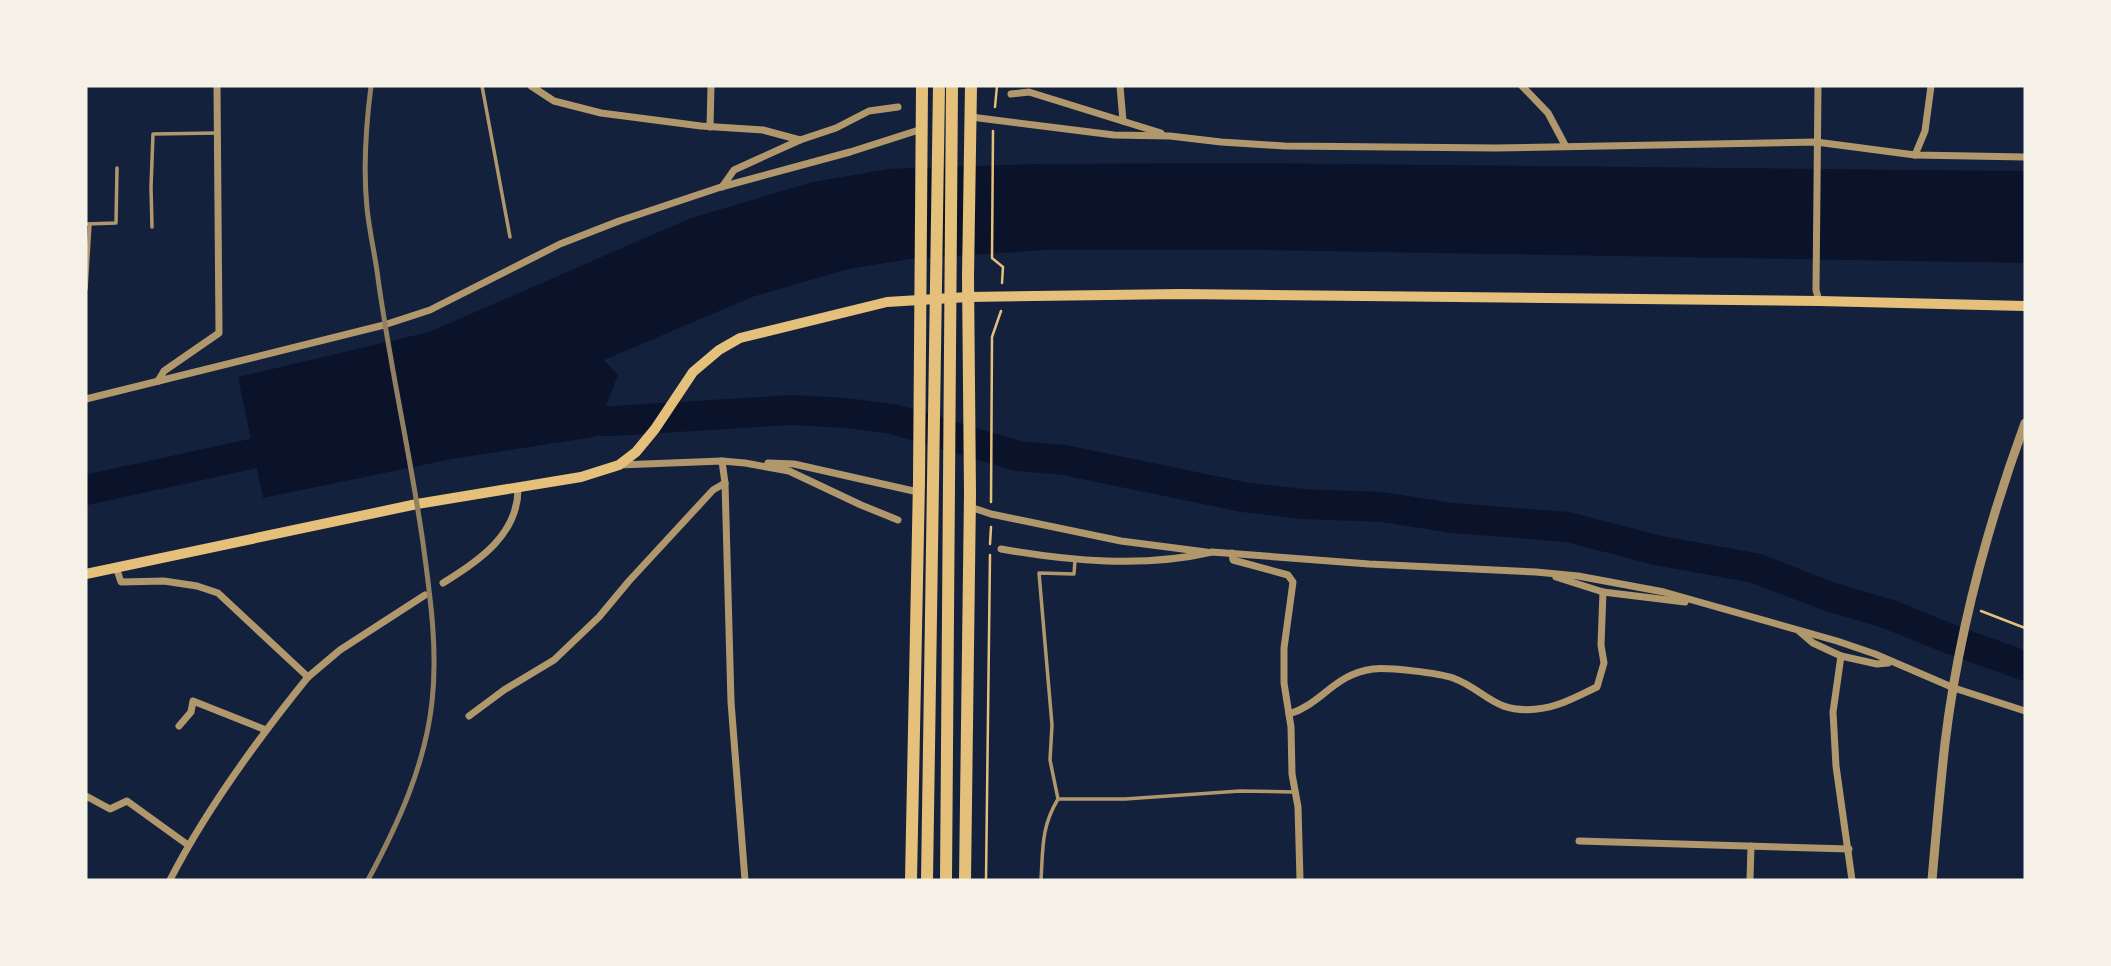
<svg xmlns="http://www.w3.org/2000/svg" width="2111" height="966" font-family="Poppins,sans-serif">
<style>
.water{fill:#0b132b}
.lines{fill:none;stroke-linecap:round;stroke-linejoin:round}
.river{stroke:#0b132b;stroke-width:30}
.path{stroke:#e5c07b;stroke-width:2.5}
.service{stroke:#b1986c;stroke-width:3.5}
.minor{stroke:#b1986c;stroke-width:7}
.tertiary{stroke:#b1986c;stroke-width:9}
.secondary{stroke:#e5c07b;stroke-width:10}
.trunk{stroke:#e5c07b;stroke-width:12}
.motorway{stroke:#e5c07b;stroke-width:12}
.rail{stroke:#918062;stroke-width:5}
</style>
<rect width="100%" height="100%" fill="#14213d"/>
<polygon class="water" points="1251,163 2025,171 2025,263 1254,250 1047,250 910,259 849,269 752,297 604,360 618,375 594,437 457,458 263,498 238,377 429,332 691,218 813,182 888,169 1034,164"/>
<g class="lines">
<g class="river">
<polyline points="561,421 612,421 791,410 847,413 893,419 1018,456 1064,460 1243,497 1302,504 1382,507 1452,518 1568,527 1656,550 1755,568 1828,596 1891,615 1950,639 2025,666"/>
<polyline points="86,490 292,445"/>
</g>
<g class="path">
<polyline points="995,107 997,86"/>
<polyline points="993,131 992,258 1003,267 1002,283"/>
<polyline points="991,502 992,337 1001,311"/>
<polyline points="990,544 991,527"/>
<polyline points="1981,611 2025,628"/>
<polyline points="986,880 990,555"/>
</g>
<g class="service">
<polyline points="482,86 510,237"/>
<polyline points="86,224 116,223 117,168"/>
<polyline points="152,227 151,187 153,134 217,133"/>
<polyline points="86,289 90,224"/>
<polyline points="1058,799 1125,799 1240,791 1293,792"/>
<path d="M1041 880C1043 849 1041 827 1058 799L1050 760 1052 725 1039 573 1074 574 1075 560"/>
</g>
<g class="minor">
<polyline points="531,86 554,101 601,113 701,126 763,130 800,140"/>
<polyline points="1120,86 1123,121"/>
<polyline points="1522,86 1548,113 1565,145"/>
<polyline points="1818,86 1816,290 1819,301"/>
<polyline points="1011,94 1029,92 1161,133"/>
<polyline points="971,117 1114,135 1170,136 1221,142 1284,146 1496,148 1816,142 1915,155 2025,157"/>
<polyline points="710,127 711,86"/>
<polyline points="1915,155 1925,131 1931,86"/>
<polyline points="722,187 734,170 800,140 836,128 869,111 898,107"/>
<polyline points="158,381 164,371 219,333 217,86"/>
<polyline points="86,399 384,325 430,310 560,244 619,221 721,187 850,152 922,129"/>
<polyline points="722,461 725,483 731,702 745,880"/>
<polyline points="768,463 794,464 918,492"/>
<polyline points="619,465 722,461 745,463 789,471 861,505 898,520"/>
<polyline points="970,507 991,514 1121,541 1206,552"/>
<path d="M1001 549C1069 561 1143 568 1212 552L1369 564 1536 572 1578 576 1664 592 1837 641 1875 654 1954 688 2025 711"/>
<polyline points="1232,553 1233,560 1288,575 1293,582 1284,648 1284,683 1291,727 1292,774 1298,807 1300,880"/>
<polyline points="116,567 121,582 164,581 197,586 218,593 308,677 340,650 425,595"/>
<polyline points="1556,577 1603,592 1685,602"/>
<path d="M443 583C479 561 519 534 518 487"/>
<polyline points="1799,631 1813,643 1841,656 1833,712 1836,766 1852,880"/>
<polyline points="1841,656 1877,664 1888,663"/>
<path d="M1289 714C1322 704 1334 674 1373 669 1387 667 1439 673 1453 678 1486 690 1493 714 1537 709 1559 707 1578 696 1597 687L1604 663 1601 645 1603 592"/>
<polyline points="469,716 504,690 554,660 599,617 629,581 713,490 725,483"/>
<polyline points="179,726 191,712 193,701 266,730"/>
<polyline points="86,796 110,809 127,801 188,845"/>
<polyline points="1579,841 1849,849"/>
<path d="M170 880C207 808 257 740 308 677"/>
<polyline points="1750,880 1751,846"/>
</g>
<path class="tertiary" d="M1932 880C1936 834 1940 788 1945 743 1958 636 1988 524 2025 423"/>
<polyline class="secondary" points="86,574 417,504 581,477 619,465 636,452 655,429 693,372 719,350 740,338 887,302 968,297 1180,294 1819,301 2025,306"/>
<g class="trunk">
<polyline points="911,880 919,481 922,86"/>
<polyline points="965,880 970,494 968,277 971,86"/>
</g>
<g class="motorway">
<polyline points="927,880 939,86"/>
<polyline points="946,880 952,86"/>
</g>
<path class="rail" d="M368 880C398 824 425 766 432 702 438 649 430 595 423 543 410 452 389 362 377 271 374 250 369 229 367 208 363 168 366 125 371 86"/>
</g>
<rect width="2111" height="966" fill="none" stroke="#f6f1e7" stroke-width="175"/>
</svg>
